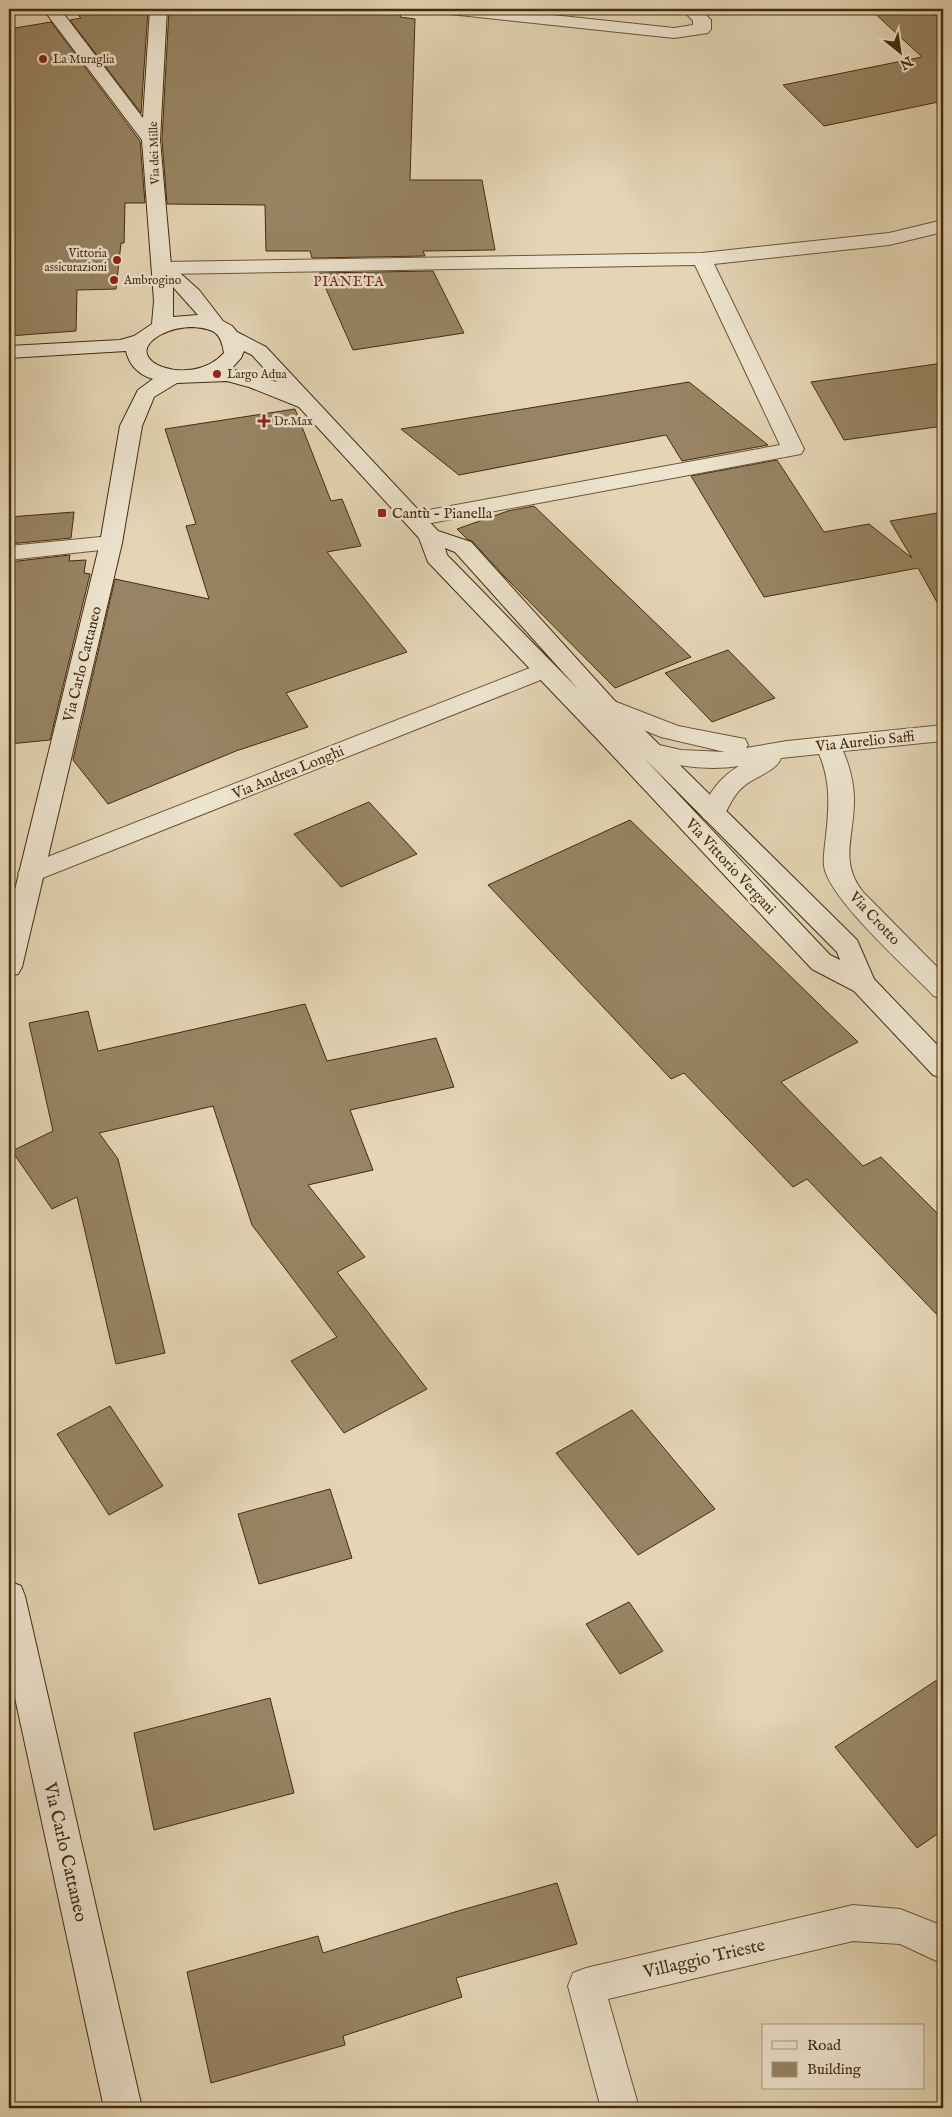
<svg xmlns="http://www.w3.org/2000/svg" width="952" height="2117" font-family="'IM FELL English',serif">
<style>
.building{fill:#988464;stroke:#452c0c}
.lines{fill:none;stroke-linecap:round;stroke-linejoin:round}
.street-casing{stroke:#6d5636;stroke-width:2}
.secondary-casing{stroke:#452c0c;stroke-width:2}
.street{fill:#ede4cf;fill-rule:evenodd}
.secondary{fill:#ede4cf;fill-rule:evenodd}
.poi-dot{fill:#8f2418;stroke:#ede4cf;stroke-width:2}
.labels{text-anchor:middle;stroke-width:5;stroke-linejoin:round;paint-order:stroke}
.far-poi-label{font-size:12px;fill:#452c0c;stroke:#ede4cf;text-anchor:start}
.far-street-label{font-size:12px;fill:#452c0c;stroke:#ede4cf}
.far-neighbourhood-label{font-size:14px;letter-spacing:1px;fill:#7a1f14;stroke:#ede4cf}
.poi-label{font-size:15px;fill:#452c0c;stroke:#ede4cf;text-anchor:start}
.street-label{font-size:15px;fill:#452c0c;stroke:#ede4cf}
.near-street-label{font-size:18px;fill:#452c0c;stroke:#ede4cf}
</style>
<rect width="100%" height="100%" fill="#e4d5b5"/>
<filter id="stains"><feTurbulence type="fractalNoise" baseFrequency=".004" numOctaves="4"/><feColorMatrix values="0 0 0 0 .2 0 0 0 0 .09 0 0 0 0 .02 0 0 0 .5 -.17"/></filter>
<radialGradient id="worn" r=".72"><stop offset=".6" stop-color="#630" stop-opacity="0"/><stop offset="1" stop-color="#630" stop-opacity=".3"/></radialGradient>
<g class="building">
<polygon points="72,9 148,9 141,113 70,20 81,18"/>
<polygon points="169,9 376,9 402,12 400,17 415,19 410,180 482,180 495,250 423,251 425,256 312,258 310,251 266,251 265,205 167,204 162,140"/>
<polygon points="870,9 928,9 943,22 943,101 824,126 783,85 922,57"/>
<polygon points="51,22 140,141 145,203 125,203 124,243 121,243 116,289 77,290 76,331 9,336 9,29"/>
<polygon points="433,271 464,333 353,350 319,273"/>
<polygon points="943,363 943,426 844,440 811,382"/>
<polygon points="689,382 768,445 682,461 666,435 459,475 401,429"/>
<polygon points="295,409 331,501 342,499 361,546 327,552 407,652 286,693 308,727 236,751 108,804 73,760 115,579 209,599 186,526 196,524 165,429"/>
<polygon points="777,460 824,532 869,524 912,558 890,521 943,512 943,613 918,568 764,597 691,476"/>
<polygon points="534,506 691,657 615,688 504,576 472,541 467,539 457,529 508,511"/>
<polygon points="74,512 71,538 9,544 9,517"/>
<polygon points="70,555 69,561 86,560 84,573 90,574 50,740 9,744 9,562"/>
<polygon points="728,650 775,698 712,722 665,673"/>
<polygon points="369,802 417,854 341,887 294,834"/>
<polygon points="630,820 858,1042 781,1082 863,1166 881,1157 943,1219 943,1321 807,1179 793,1187 684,1073 671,1079 488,885"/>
<polygon points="305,1004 327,1061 436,1038 454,1087 350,1110 373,1170 308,1185 365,1257 337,1272 427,1389 344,1433 291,1361 337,1337 252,1225 213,1106 99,1133 118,1159 165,1353 116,1364 77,1197 52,1209 12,1151 53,1131 29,1023 88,1011 98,1051"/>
<polygon points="110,1406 163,1486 109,1515 57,1434"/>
<polygon points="632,1410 715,1509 638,1555 556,1453"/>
<polygon points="330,1489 352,1558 259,1584 238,1514"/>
<polygon points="629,1602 663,1651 620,1674 586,1624"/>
<polygon points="943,1676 943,1830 917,1848 835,1747"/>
<polygon points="270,1698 294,1793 154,1830 134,1733"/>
<polygon points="557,1883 577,1944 456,1978 462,1997 343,2036 345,2045 211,2083 187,1972 318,1936 323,1953 458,1911"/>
</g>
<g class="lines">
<g class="street-casing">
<g id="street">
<polygon points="441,9 496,9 674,28 693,25 693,21 682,9 700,9 711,20 711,29 708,33 674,38 450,14 444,13"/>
<polygon points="943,220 943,232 889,245 714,264 804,449 801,454 415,526 407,524 404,519 407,514 780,445 695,265 162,274 155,272 152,268 155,264 162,262 702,253 889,233"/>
<polygon points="111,536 119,538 122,543 119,548 9,560 9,546"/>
<polygon points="545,662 553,665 557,670 553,675 40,879 31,882 22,879 18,873 22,867"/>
<path d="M606 698 678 726 745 739 748 745 746 748 787 741 943 725V741L843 751C850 767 854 783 854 801 854 836 839 862 863 892L943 973V999L934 996C909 970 828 898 824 866 823 856 825 846 826 836 829 808 831 781 819 754L781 758C777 771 754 777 744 786 733 795 729 807 722 819L713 821 704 819 700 813C709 793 720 777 739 766 700 772 661 763 624 753L621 747 624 741 633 739 681 750 725 752 661 737 598 712 594 706 598 700Z"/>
<polygon points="853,1905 900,1909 943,1926 943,1964 900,1944 853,1941 608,1999 639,2108 601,2108 568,1986 573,1973 586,1968"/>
</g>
</g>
<g class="secondary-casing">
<g id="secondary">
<path d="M43 9H60L143 118 150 9H167L160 140 171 265 199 290 223 321 232 326 237 332 266 347 438 531 471 542 614 700 857 940 874 979 943 1051V1078L933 1075 854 991 812 969 600 742 428 562 419 538 299 407 249 387 227 381 177 383 154 397 142 426 122 543 22 967 18 974 9 976V914L100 543 120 426 138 390 153 379C139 375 129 365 126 351L9 358V346L120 340 134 336 152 324 154 301 142 140ZM173 287 198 315 173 317ZM194 327C214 329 221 332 224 353 191 390 116 360 160 335 171 329 181 327 194 327ZM244 351 252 355 277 382 231 369 241 358ZM445 548 455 552 579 690 447 555ZM643 757 837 952 840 960 830 955Z"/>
<polygon points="9,1581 21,1586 25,1596 142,2108 104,2108 9,1670"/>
</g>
</g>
<use href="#street" class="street"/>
<use href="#secondary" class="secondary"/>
</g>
<g class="poi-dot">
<circle cx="43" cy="59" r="5"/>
<circle cx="117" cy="260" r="5"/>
<circle cx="114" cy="280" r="5"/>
<circle cx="217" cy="374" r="5"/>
<path d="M261.5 413.5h5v5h5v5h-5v5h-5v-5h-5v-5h5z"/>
<rect x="377" y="508" width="10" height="10" rx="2.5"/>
</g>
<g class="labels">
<g class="far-poi-label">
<text x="53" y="63">La Muraglia</text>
<text x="107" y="257" text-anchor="end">Vittoria<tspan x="107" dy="14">assicurazioni</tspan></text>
<text x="124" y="284">Ambrogino</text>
<text x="227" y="378">Largo Adua</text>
<text x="274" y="425">Dr.Max</text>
</g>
<g class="far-street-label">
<text transform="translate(154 153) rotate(-92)" y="4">Via dei Mille</text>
</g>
<g class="far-neighbourhood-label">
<text x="349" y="286">PIANETA</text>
</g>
<g class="poi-label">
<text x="392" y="518">Cantù - Pianella</text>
</g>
<g class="street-label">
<text transform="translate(82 664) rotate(-76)" y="5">Via Carlo Cattaneo</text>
<text transform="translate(865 741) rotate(-6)" y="5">Via Aurelio Saffi</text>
<text transform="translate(288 772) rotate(-22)" y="5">Via Andrea Longhi</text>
<text transform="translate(731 866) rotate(47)" y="5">Via Vittorio Vergani</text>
<text transform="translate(875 918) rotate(47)" y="5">Via Crotto</text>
</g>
<g class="near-street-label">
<text transform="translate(66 1852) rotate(77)" y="6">Via Carlo Cattaneo</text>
<text transform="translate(704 1958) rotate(-13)" y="6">Villaggio Trieste</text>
</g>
</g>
<rect width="952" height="2117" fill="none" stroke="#e4d5b5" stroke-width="30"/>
<rect x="10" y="10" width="932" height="2097" fill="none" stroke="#452c0c" stroke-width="2.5"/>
<rect x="15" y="15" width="922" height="2087" fill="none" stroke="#452c0c"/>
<rect x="762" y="2024" width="162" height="65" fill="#ede4cf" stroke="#aa9a81"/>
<rect x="772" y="2041" width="25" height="8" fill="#ede4cf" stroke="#aa9a81"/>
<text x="807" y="2050" font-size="15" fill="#452c0c">Road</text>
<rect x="772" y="2062" width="25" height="15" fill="#988464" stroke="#aa9a81"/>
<text x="807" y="2074" font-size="15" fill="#452c0c">Building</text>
<g transform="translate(900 52) rotate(150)" stroke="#ede4cf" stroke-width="4" paint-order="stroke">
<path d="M0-4L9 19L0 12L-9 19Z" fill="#452c0c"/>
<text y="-8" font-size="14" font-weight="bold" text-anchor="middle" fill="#452c0c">N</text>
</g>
<rect width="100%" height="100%" filter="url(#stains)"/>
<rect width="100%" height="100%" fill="url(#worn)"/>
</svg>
